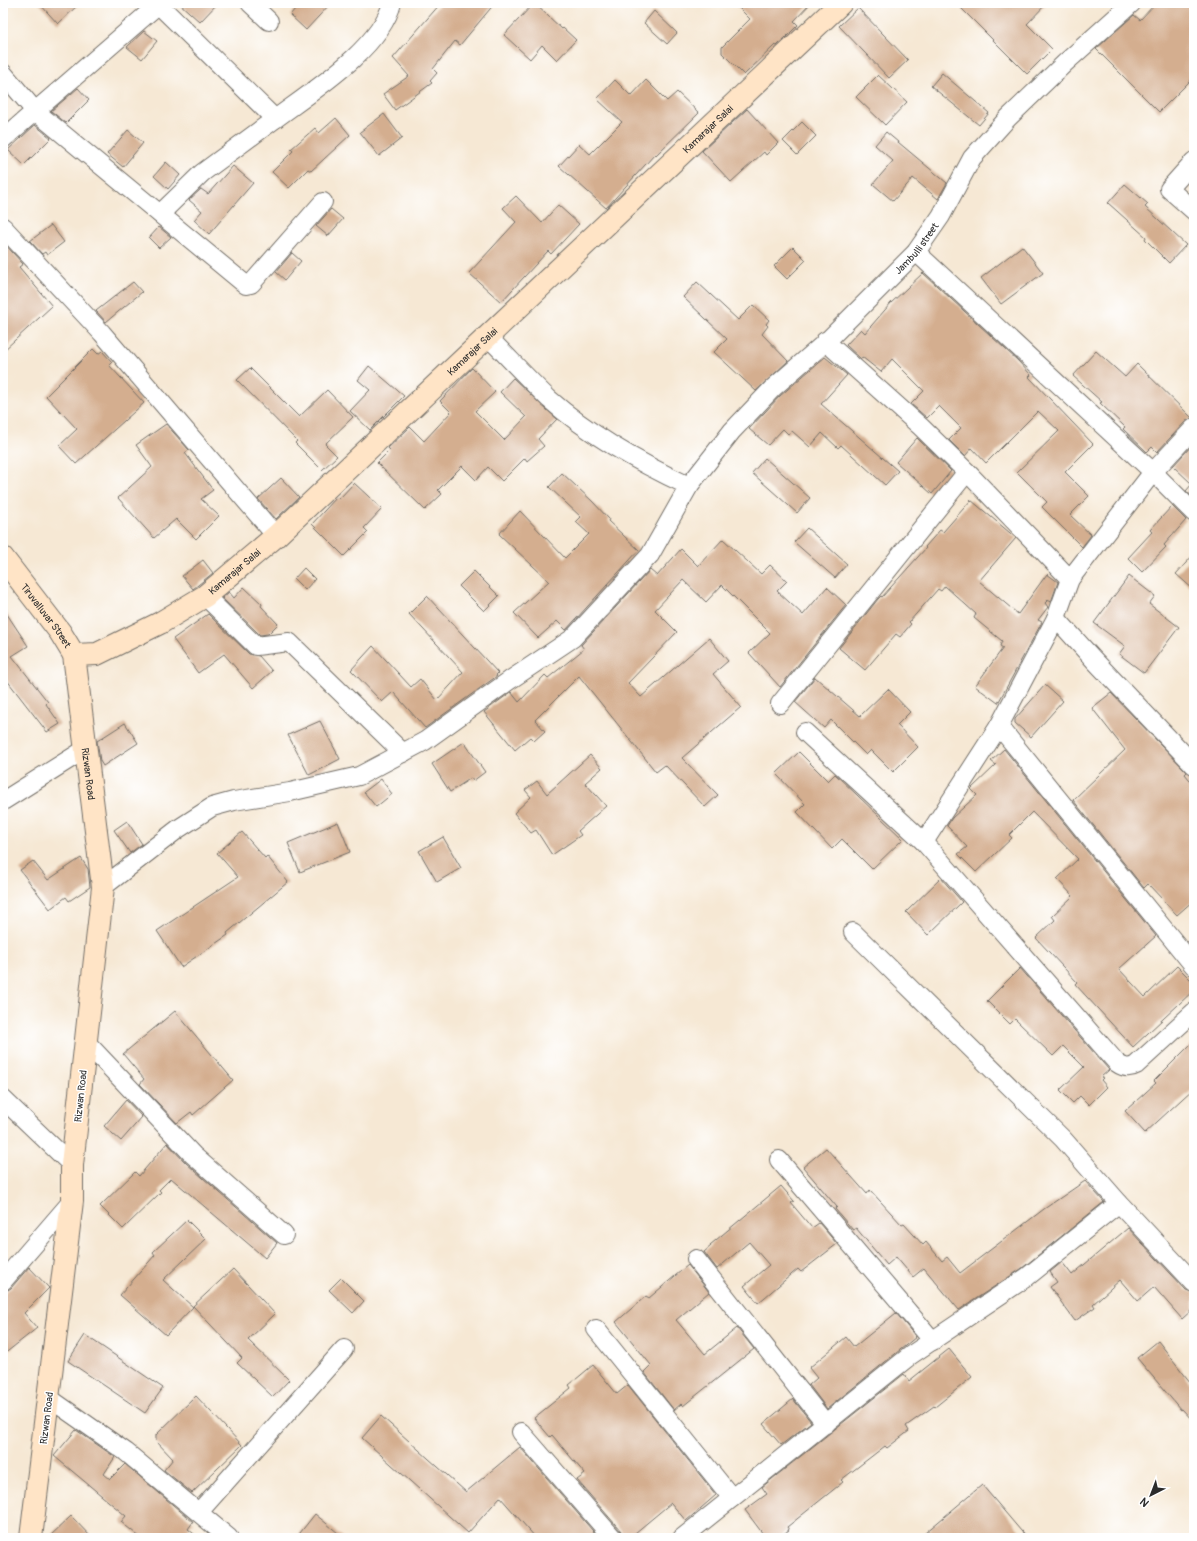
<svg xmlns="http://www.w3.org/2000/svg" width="1197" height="1541" font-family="Pangolin,sans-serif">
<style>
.building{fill:#d4ae8f}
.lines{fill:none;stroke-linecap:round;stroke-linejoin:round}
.street-casing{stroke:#726d66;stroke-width:20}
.secondary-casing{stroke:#726d66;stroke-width:24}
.street{stroke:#fff;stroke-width:18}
.secondary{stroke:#ffe4c6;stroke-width:22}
.labels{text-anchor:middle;stroke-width:3;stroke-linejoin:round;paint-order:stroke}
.street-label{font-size:10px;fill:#2b2b2b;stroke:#fff}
</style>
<rect width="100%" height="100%" fill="#fff"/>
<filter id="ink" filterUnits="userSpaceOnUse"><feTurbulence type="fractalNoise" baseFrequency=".025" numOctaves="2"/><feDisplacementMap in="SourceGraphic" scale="8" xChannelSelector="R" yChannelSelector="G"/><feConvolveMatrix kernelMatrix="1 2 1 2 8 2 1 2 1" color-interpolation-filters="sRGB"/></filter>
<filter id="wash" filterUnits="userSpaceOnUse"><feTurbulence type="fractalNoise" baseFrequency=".012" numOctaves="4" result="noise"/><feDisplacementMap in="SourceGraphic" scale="16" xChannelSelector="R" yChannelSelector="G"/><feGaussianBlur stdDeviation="0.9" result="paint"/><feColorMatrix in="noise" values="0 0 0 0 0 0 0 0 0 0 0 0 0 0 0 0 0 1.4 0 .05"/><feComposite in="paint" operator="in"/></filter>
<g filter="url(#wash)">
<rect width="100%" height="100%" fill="#f6e8d4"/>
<g id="blocks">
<g class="building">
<polygon points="39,3 80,3 58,24"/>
<polygon points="179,3 218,3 200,22"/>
<polygon points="300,3 331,3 306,30 290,15"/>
<polygon points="441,3 495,3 460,45 455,41 433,69 437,73 430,81 432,83 395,110 383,94 409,76 393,58"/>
<polygon points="534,3 562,29 563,28 576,40 557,60 542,45 530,59 504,35"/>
<polygon points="734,3 811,3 794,21 798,25 777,46 775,45 744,75 722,53 722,47 750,19"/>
<polygon points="956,3 1047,3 1027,24 1052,49 1027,74"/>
<polygon points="1156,3 1194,3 1194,77 1159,112 1096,49 1134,15 1140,20"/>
<polygon points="858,8 908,60 889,78 839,26"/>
<polygon points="654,11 677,33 667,44 644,23"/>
<polygon points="144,31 157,41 142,59 127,47"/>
<polygon points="942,73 989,113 979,125 931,86"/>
<polygon points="878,75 907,102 885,125 856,97"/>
<polygon points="615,80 631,96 646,80 667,101 677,92 699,113 656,155 655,154 606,208 559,166 579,144 590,154 622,122 597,99"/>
<polygon points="78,88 89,100 66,123 51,111"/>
<polygon points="747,109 778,143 766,155 764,152 731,182 702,151"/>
<polygon points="384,114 402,138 379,156 360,132"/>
<polygon points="336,118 350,135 311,171 308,169 289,188 272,172 293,151 291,149 315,128 319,133"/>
<polygon points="802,122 816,136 797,155 783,141"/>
<polygon points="35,125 51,138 24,165 8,150"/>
<polygon points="128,130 143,143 123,167 107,154"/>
<polygon points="886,132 947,183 938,199 913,178 893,201 873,184 893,161 875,145"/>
<polygon points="166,162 180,175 168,189 154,176"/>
<polygon points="233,166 253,183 209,234 194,220 202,211 189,200 201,189 208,194"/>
<polygon points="1125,184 1148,204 1145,207 1186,245 1169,263 1145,239 1146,237 1108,203"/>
<polygon points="516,196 542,223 558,205 579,224 551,254 548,251 501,302 469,273 516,222 503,208"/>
<polygon points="331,209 343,219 328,236 316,226"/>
<polygon points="51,225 64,242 47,255 45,252 42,254 30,241"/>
<polygon points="159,227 171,237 159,248 149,238"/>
<polygon points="3,242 23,264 19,267 52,306 3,351"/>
<polygon points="1022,246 1043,273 1001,304 981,278"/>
<polygon points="793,247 806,260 787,279 774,266"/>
<polygon points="292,253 301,261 285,280 276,272"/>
<polygon points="923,273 1018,361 1031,375 1029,377 1093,444 1065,472 1089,496 1070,515 1091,535 1082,547 1042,507 1047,502 1017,472 1059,431 1038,411 986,463 972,448 965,456 949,440 961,428 939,406 927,418 911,404 924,391 892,359 881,372 862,357 861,359 846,345 861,329 865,333 891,303"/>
<polygon points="133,282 142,292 106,322 96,311"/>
<polygon points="697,282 738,320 753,305 769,320 766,324 768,326 762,334 788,361 756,391 714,352 727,339 683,297"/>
<polygon points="93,349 98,354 102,351 112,362 109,365 144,403 76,464 59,446 77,429 46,396"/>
<polygon points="1096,351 1125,377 1137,364 1192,418 1186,421 1157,452 1152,447 1147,452 1123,429 1125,427 1100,403 1102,402 1073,376"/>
<polygon points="825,357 847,375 821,404 898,471 885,485 841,445 838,448 822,433 810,447 792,431 788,434 783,429 768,445 749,429 780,396"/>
<polygon points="369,366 404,396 370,430 350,411 370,390 358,380"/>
<polygon points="250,368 299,417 327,390 353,417 325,444 337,456 322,470 295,443 297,441 237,380"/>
<polygon points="472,368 495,392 475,411 504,440 526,417 500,392 513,378 557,419 538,439 544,446 527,461 525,458 502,481 488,467 476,480 462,466 438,490 442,494 425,510 377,463 390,450 388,448 410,427 424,441 451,412 440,401"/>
<polygon points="166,424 189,450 185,453 213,490 201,499 219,516 196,539 176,519 154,538 118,498 152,467 136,445"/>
<polygon points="917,438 951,471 932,494 896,462"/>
<polygon points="1194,443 1194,498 1186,491 1192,484 1173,466"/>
<polygon points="765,458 810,498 797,513 752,473"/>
<polygon points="562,473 592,501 609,519 608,521 639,550 566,630 557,621 538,638 514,613 549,581 499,534 520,511 565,558 589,534 576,522 581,517 549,487"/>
<polygon points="281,478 299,497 276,519 258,499"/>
<polygon points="354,483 382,509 364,528 368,532 344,556 312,524 337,497 339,499"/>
<polygon points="971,500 1016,538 979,581 1018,614 1047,574 1058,582 1051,602 1048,600 1045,603 1048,607 1038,620 1042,622 998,703 975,686 1003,648 1000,646 1002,641 974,618 976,614 945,586 941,591 938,589 909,622 911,624 900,637 896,634 865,670 839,648 878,599 881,596 882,597 926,548 925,547 940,530 943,532"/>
<polygon points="1172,506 1186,520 1164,545 1166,547 1142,572 1128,558 1152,532 1150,530"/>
<polygon points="807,528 847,564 835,578 794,542"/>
<polygon points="723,539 761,574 770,565 787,581 777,591 803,615 827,587 846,605 780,687 749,653 770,633 722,585 706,602 683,580 655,610 677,632 628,683 641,697 709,638 728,661 713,674 741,707 682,758 718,795 705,807 665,765 656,772 579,676 535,720 545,731 534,741 530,737 515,750 484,712 511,692 519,702 545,675 548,678 584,649 581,645 650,570 657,576 681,549 698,566"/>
<polygon points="1194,554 1194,590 1176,574"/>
<polygon points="203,560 213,573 193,589 182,576"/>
<polygon points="304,568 315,579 305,590 294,579"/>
<polygon points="474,571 499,596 484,611 459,586"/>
<polygon points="1129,576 1155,596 1149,604 1179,627 1144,673 1119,654 1125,646 1094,623"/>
<polygon points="244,587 262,604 261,606 278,624 268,634 260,635 222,598 229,592 234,598"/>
<polygon points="427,596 498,673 496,675 497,676 425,728 393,692 382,702 351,670 373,646 411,687 420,679 437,700 463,672 409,614"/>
<polygon points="3,608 28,646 12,656 48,702 46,704 60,724 47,732 3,675"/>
<polygon points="208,614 249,654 259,656 272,671 253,688 224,654 198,673 173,639"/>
<polygon points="815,677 860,716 888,689 910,712 897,725 918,747 893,772 871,750 866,755 831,720 824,728 795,702"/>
<polygon points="1045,685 1063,701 1031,737 1015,723 1015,719"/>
<polygon points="1111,693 1187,772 1185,774 1194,785 1194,900 1177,915 1148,884 1144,888 1073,800 1125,750 1092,708"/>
<polygon points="320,721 340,759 309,775 288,735"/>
<polygon points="125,723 138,743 103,766 100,761 97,741"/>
<polygon points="464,742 485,772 473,781 471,778 450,792 432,764"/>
<polygon points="1004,749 1156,936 1119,969 1145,997 1177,966 1194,983 1194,990 1133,1047 1075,984 1077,982 1036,938 1055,920 1052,916 1073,896 1057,879 1078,859 1032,812 1009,835 1012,838 976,872 958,854 967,847 947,826 952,818 977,795 971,789 996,765 991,761"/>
<polygon points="799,752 828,781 835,774 903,839 872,869 842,839 832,849 797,812 805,804 776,774"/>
<polygon points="590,755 602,768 585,783 606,806 578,831 581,835 552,855 536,830 531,833 514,813 531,797 525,790 537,781 547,794"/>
<polygon points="381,779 392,794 376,807 364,792"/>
<polygon points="127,821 142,844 130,853 114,830"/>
<polygon points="338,822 350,852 300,872 288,843"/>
<polygon points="242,832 265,858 267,856 288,882 227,933 228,935 181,967 157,931 238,877 217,853"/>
<polygon points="443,837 461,868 437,882 419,851"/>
<polygon points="81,858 88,869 90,887 69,901 66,897 50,909 20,870 33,861 48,880"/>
<polygon points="941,878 962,902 928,935 906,912"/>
<polygon points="1020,968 1109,1070 1101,1077 1103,1078 1101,1080 1107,1087 1089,1105 1080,1096 1073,1103 1060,1090 1084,1067 1063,1046 1053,1056 1015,1019 1010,1024 987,1001"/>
<polygon points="175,1011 233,1080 193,1115 191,1112 177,1123 140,1084 144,1079 123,1054"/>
<polygon points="1194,1041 1194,1088 1145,1133 1125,1111 1156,1083 1154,1081"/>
<polygon points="126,1100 142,1117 121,1141 104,1126"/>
<polygon points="167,1143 186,1163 277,1243 265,1258 171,1178 159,1190 161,1192 123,1229 100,1206 135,1172 139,1176"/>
<polygon points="826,1148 867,1194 870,1190 902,1225 904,1224 923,1245 926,1242 942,1261 947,1257 960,1273 1044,1209 1085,1181 1104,1202 1021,1269 959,1310 924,1268 913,1277 896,1257 887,1265 856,1228 853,1230 835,1209 837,1207 803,1167"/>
<polygon points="781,1186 794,1201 791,1203 812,1228 819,1223 837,1244 801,1272 798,1269 758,1303 744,1286 769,1265 749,1242 717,1269 704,1252 711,1246 710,1245"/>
<polygon points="187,1220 206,1239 163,1280 193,1307 166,1335 120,1295 155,1255 153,1252"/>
<polygon points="1128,1228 1186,1290 1194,1293 1194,1308 1182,1319 1154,1287 1138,1301 1120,1280 1093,1304 1095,1307 1075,1321 1050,1287 1057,1282 1050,1272 1062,1262 1072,1275"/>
<polygon points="688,1265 709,1292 676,1320 705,1354 737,1328 754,1349 683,1406 681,1404 674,1410 644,1372 651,1365 616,1322 646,1296 649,1298"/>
<polygon points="29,1267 49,1288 24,1313 37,1328 3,1355 3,1293 11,1288"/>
<polygon points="233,1269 275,1314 248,1340 289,1380 273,1397 237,1363 242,1358 193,1306"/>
<polygon points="341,1278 364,1301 353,1313 329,1290"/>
<polygon points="896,1313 916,1337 827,1409 809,1385 817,1378 809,1368 846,1337 854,1347"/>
<polygon points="85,1335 163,1388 145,1413 68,1361"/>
<polygon points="1158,1341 1194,1387 1194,1422 1182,1409 1181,1410 1137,1358"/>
<polygon points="949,1349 972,1377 935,1407 934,1406 906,1426 909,1431 887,1448 885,1446 841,1480 843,1482 787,1527 789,1530 778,1538 766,1538 745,1510 767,1494 762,1487 904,1374 909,1381"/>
<polygon points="593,1365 617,1394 628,1385 716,1495 686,1521 671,1503 629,1538 623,1538 621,1531 577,1480 585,1474 552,1435 550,1437 534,1418 571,1388 569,1385"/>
<polygon points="196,1396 242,1445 192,1493 164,1470 173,1459 156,1441 156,1435"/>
<polygon points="793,1399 811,1422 781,1445 763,1424"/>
<polygon points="381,1416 466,1492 520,1447 599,1538 536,1538 500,1497 468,1533 362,1438"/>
<polygon points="76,1430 115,1457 104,1474 110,1479 125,1464 193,1522 188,1529 199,1538 141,1538 121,1522 126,1516 54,1456"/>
<polygon points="982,1485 1027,1538 919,1538"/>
<polygon points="315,1514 344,1538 296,1538"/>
<polygon points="71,1516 92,1538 48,1538"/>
</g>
</g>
</g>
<g filter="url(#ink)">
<use href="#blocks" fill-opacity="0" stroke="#726d66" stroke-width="1"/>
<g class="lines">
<g class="street-casing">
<g id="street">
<path d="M157 3 275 119C311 92 381 48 392 3"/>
<polyline points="250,3 269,21"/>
<polyline points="3,73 35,111 246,285 251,284 323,202"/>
<polyline points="3,139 160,3"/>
<polyline points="1194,161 1169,189 1194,211"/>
<polyline points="160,214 202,173 275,119"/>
<polyline points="3,227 102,333 276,536"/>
<polyline points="916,252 1153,472 1194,513"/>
<path d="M487 336C508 357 528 379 549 399 590 435 639 463 689 486"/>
<polyline points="825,341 921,427 967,472 1070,579"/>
<polyline points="205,596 256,646 289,642 403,753"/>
<polyline points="1056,618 1094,660 1194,765"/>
<polyline points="780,704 967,472"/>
<polyline points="999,726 1056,618 1070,579 1153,472 1194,428"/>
<path d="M805 732 924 842 1117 1063C1124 1068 1129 1069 1136 1065L1194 1012"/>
<polyline points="3,801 84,750"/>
<polyline points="924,842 999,726 1194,966"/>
<path id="s1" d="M103 887 178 829 212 807 234 801 290 792 359 776 425 741 510 680 573 638 650 555 689 486 732 431 773 388 828 340 916 252 941 216 972 158 1008 118 1065 63 1132 3"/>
<polyline points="853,932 1063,1139 1119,1203"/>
<polyline points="86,1042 193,1155 284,1235"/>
<polyline points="3,1099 72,1165"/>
<polyline points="779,1160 933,1341"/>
<polyline points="696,1259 826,1424"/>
<polyline points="3,1281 72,1201"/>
<polyline points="596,1329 732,1498"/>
<polyline points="49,1398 126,1452 229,1538"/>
<polyline points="521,1432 613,1538"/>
<polyline points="199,1512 344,1349"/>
<polyline points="682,1538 911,1355 1027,1277 1119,1203 1194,1283"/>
</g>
</g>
<g class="secondary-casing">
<g id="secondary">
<path id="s2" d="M3 558 60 632 74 655 103 887 72 1165V1201L31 1538"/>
<path id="s3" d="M74 655 97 654 160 623 205 596 276 536 841 3"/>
</g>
</g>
<use href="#street" class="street"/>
<use href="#secondary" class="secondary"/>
</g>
</g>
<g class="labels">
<g class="street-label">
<text dy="4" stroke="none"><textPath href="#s3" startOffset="832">Kamarajar Salai</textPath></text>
<text dy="4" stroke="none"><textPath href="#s1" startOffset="1063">Jambulli street</textPath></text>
<text dy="4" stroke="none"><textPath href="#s3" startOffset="508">Kamarajar Salai</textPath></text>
<text dy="4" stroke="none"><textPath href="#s3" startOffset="184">Kamarajar Salai</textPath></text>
<text dy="4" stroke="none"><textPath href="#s2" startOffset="72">Tiruvalluvar Street</textPath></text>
<text dy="4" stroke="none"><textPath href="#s2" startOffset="240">Rizwan Road</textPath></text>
<text transform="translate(80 1096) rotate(-84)" y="4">Rizwan Road</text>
<text transform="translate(46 1418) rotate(-83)" y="4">Rizwan Road</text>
</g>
</g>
<rect width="1197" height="1541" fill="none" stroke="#fff" stroke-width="16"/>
<g transform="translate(1151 1495) rotate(222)" stroke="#ffffff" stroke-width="3" paint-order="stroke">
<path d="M0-3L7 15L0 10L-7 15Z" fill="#2b2b2b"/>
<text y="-6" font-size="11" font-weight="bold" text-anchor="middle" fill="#2b2b2b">N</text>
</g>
</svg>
